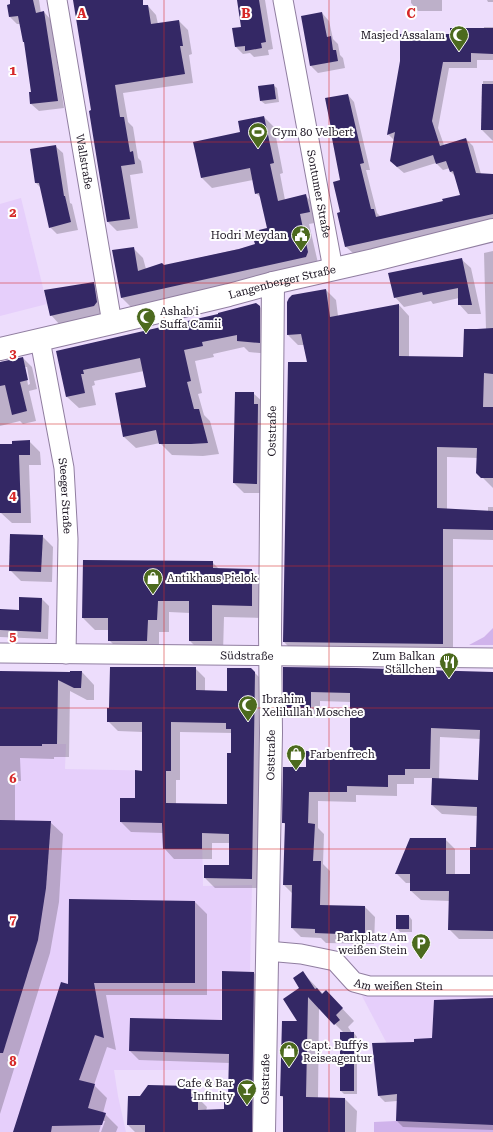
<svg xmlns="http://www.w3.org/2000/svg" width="493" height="1132" font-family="'Roboto Serif',serif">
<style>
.built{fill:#e6cffb}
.green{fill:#d0b3eb}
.shadow{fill:#0003;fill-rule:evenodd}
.building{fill:#342865;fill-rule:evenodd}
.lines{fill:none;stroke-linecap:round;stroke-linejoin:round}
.minor-casing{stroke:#907ea0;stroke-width:21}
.secondary-casing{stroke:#907ea0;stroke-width:24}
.minor{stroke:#fff;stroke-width:19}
.secondary{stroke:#fff;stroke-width:22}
.grid{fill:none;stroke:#d62828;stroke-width:1;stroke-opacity:0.55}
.labels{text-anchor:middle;stroke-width:4;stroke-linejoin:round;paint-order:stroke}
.poi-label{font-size:11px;fill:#1c1522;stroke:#fff;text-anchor:start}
.street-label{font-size:11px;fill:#1c1522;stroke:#fff}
.grid-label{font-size:13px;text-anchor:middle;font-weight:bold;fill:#d62828;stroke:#fff;stroke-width:4;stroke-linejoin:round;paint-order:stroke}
</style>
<rect width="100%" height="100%" fill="#edddfc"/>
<g class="built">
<polygon points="21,198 47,304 0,316 0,204"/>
<polygon points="0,671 58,672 57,744 66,744 65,769 166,771 166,803 223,804 223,833 202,833 203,886 252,885 250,972 222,971 221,1023 229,1038 228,1070 114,1070 118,1096 126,1132 0,1132"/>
<polygon points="493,994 493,1125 396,1121 397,1093 394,1057 362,996"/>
</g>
<g class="green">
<polygon points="493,628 493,645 469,645 484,637"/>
<polygon points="396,1121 493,1125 493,1132 374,1132 374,1122"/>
</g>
<g class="shadow">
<polygon points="11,0 39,0 41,13 44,12 51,20 64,108 39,111 31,104 30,93 32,92 26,43 21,24 17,24 10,17 11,5"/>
<polygon points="75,0 104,0 148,6 156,15 158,24 179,21 188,30 192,54 189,55 193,83 123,93 128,122 133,127 138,158 141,161 143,173 130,175 138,228 117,231 108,222 90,112 92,111"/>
<polygon points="238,0 265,0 273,49 268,50 269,55 254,57 250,53 243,54 236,47 233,29 242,28"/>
<polygon points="411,0 442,0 442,11 418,11 411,3"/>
<polygon points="487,0 493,0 493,2 488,2"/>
<polygon points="322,13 329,21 333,39 338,44 340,55 343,58 345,68 318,73 311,66"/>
<polygon points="484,27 493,27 493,60 477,60 477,68 449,68 438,128 444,145 466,139 473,146 481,174 493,174 493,221 353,253 346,247 342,213 342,181 348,95 354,102 370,170 366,170 377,213 381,217 444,202 461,195 456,177 450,171 450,168 443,170 436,163 404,173 398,168 391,161 395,141 388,134 451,35 484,29"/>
<polygon points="483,81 493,81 493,141 482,130"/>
<polygon points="273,85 277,88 279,102 265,104 261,101"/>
<polygon points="264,117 274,127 283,173 280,174 285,200 305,195 316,206 320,222 309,224 318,263 132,308 122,298 133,248 143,258 146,269 164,266 256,245 262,240 268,229 262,199 256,193 253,180 212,188 202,178 194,143 241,133"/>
<polygon points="55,146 63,153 70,203 72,204 78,230 57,234 50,227 41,188 36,183"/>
<polygon points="493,251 493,488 477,472 478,458 447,457 447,510 488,512 488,507 493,507 493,540 453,539 453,654 294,652 284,642 308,363 304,345 298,345 288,335 326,290 336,300 338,316 399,305 409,316 409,357 464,358 486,330 484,253"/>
<polygon points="461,259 471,268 481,314 468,314 459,304 459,298 433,304 431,301 404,307 395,297"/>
<polygon points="93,283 103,292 103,315 60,325 51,315"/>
<polygon points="260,307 272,318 271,354 249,352 244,347 213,354 214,357 195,361 202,393 198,394 204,415 210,421 219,454 203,456 172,455 160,443 136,448 124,437 147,387 144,371 94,381 95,385 92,386 96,405 79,408 67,397 57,352"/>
<path d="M23 358 32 367 37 389 29 391 36 421 23 424 20 421 0 426V363ZM25 367H27L30 384 28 385Z"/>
<polygon points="253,393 264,403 267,493 244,493 234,483"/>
<polygon points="29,441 40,452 41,465 29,465 31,523 12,523 1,513 0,507 0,445 13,445"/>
<polygon points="42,536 53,547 52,582 21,581 10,570"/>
<polygon points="212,562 220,570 252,570 264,582 263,618 224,617 223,653 202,653 190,641 190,613 169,612 169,632 159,632 159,653 121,652 109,640 109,630 95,630 83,618"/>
<polygon points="42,599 49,606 48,639 0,637 0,610 20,611"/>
<path d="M195 668 205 678V691L228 692 251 669 261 679 262 888H215L205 878 230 866V843H212V859H174L164 848 163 833 131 832 121 822 136 799 143 772V732L118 731 108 721ZM180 732 232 733V754L228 805 176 804V780H180Z"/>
<path d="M284 668 493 673V939H459L449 929 450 901 421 900 411 891V883H406L396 873 445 839 455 849V875H471L477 848 478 816 442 814 432 805 433 778H414V784H397V796L356 795V802L318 801V828L324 834 323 864 330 871 329 906 365 907 375 917 374 944 326 943 321 938 301 937 292 928 293 894 284 885 286 825 283 822 307 768 351 752V702L320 701V718L294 717 284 707ZM440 737 480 739 479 781 439 779Z"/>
<polygon points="0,672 82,672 94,685 94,700 87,700 70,691 69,757 54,757 54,759 20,758 21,781 15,781 15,821 50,822 63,834 59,902 50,953 0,1114"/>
<polygon points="195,902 207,914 207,995 106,995 116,1050 107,1047 94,1085 107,1098 103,1113 105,1114 118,1127 116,1132 101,1132 105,1121 102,1121 99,1132 14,1132 69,985"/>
<polygon points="409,916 412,920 412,932 400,932 397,928"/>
<polygon points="254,973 263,982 261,1132 135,1132 128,1125 141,1097 191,1087 200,1096 200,1100 207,1107 206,1111 225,1110 229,1098 230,1063 139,1060 130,1051 131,1019 223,1021"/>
<polygon points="303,973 323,994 337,1003 354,1021 348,1027 352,1033 354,1033 357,1037 357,1094 344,1094 341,1091 344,1033 319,1008 318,1098 345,1099 357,1111 356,1132 284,1132 284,1098 281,1096 299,1022 300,988"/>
<polygon points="493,999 493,1130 403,1127 397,1121 397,1101 385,1102 379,1096 433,1039"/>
</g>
<g class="building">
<polygon points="10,0 33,0 36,13 44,11 58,101 30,104 29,92 31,92 24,42 23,42 18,16 9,17 7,5 10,4"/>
<polygon points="73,0 143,0 143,5 148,5 151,24 179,20 183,46 180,46 185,74 115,85 120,117 124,117 130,152 133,151 135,164 121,166 130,219 107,222 89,111 91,110"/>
<polygon points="237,0 259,0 266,42 261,43 262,48 245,51 245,46 235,47 232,28 241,27"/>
<polygon points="322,12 327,37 331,36 333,50 336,50 338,61 310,66 301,16"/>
<polygon points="450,28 493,28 493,54 471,53 471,62 443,62 432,121 440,146 466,138 476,173 493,174 493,214 345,247 337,213 340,212 333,182 340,180 330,128 331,128 325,98 348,94 364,163 360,164 371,209 374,209 376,217 443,201 442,199 460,195 453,171 450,172 446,161 436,164 433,155 397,167 390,161 395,132 387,135 400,61 400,34 450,34"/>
<polygon points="274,84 276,99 260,101 258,86"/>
<polygon points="482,84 493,84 493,130 481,130"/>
<polygon points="264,116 274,163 270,164 278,201 306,194 310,212 300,214 308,252 306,257 121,298 112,250 134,247 138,271 162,263 164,265 239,249 255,244 254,241 261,239 259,230 267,228 259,193 255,194 250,168 201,178 193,142 240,132 238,121"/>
<polygon points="56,145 64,196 65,196 71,222 49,228 39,183 35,183 30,149"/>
<polygon points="462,258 472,305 458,305 458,288 423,295 422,292 394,298 388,273"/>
<polygon points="94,282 97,302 94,306 50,316 44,290"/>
<polygon points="326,289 330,317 399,304 399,356 463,357 464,329 477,329 493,328 493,374 484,373 483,407 493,407 493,478 481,478 476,473 477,448 437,447 437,508 493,511 493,530 443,529 443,644 283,642 288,362 307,362 301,334 287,335 287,302 289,298 292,295"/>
<polygon points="256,303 260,306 260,343 237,341 237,335 202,342 203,346 184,350 191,381 187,382 194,409 199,409 208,443 191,444 159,444 156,430 123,437 115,393 146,387 140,358 83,370 84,374 81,374 85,393 66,397 56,351 218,314 218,313"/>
<polygon points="23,357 28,380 20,382 27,411 12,415 5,385 0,386 0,362"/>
<polygon points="235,392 254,392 254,404 258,404 257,484 233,483"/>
<polygon points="30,440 30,455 19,455 21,513 0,513 0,444 12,444 12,441"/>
<polygon points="10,534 43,535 41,572 9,571"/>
<polygon points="83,560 213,561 213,568 252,569 252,606 212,605 212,641 189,641 189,601 158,601 157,620 148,620 147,641 108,641 108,618 82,618"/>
<polygon points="19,597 42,598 41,632 0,630 0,609 19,610"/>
<path d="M110 667H196V690L227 691V668H251L255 672 252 879 204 878V865H229V834L202 833V849H163L162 823 120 822V798H135V770L142 771V722H107V708H109ZM171 722 226 723V729H231V753H227V804L166 803V771H171Z"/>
<polygon points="283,667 356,668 493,672 493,931 448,930 449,891 410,891 410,874 395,874 410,838 446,838 446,874 470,874 470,847 476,847 477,807 431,805 432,778 478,780 480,730 431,728 430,769 405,769 405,775 388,775 388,787 347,786 347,792 309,792 308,823 315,824 313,861 321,861 320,905 365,906 365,935 315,933 315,929 291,928 292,885 283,885 285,823 282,823 283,767 306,767 306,751 350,751 350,693 311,692 311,709 283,708"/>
<polygon points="0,671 70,672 70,671 82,671 81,688 74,688 58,680 57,744 42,744 42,746 0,746"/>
<polygon points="0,820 51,821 46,888 38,940 3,1053 0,1053"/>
<polygon points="69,899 195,901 195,983 94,983 104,1038 95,1035 79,1080 95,1084 88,1108 106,1113 102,1125 52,1126 51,1132 13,1132 61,982 68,984"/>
<rect x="396" y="915" width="13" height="14"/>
<polygon points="222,971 254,972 252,1132 145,1132 145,1125 127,1125 128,1096 140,1096 148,1085 191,1086 191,1097 198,1097 198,1110 224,1109 224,1097 228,1097 229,1054 129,1051 130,1018 222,1020"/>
<polygon points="303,971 315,989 317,988 322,994 326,990 343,1008 336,1015 340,1020 334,1025 308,997 306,1097 345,1098 345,1132 283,1132 283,1096 280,1096 282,1021 297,1021 283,999 299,988 293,978"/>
<polygon points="493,998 493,1125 396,1121 397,1094 378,1096 372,1043 414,1042 414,1039 432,1038 434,1000"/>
<rect x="340" y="1032" width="14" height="59"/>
</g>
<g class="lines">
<g class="minor-casing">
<g id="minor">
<path id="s1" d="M57 0 112 323"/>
<path id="s2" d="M283 0 333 269"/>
<path id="s3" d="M40 340 64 468 68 539 66 654"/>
<path id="s4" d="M0 653 493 658"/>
<path id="s5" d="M267 951 301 954 335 961 354 982 369 986H493"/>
</g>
</g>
<g class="secondary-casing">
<g id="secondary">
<path id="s6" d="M0 349 112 323 229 295 273 283 374 260 493 230"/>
<path id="s7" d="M264 1132 271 733 270 631 273 283"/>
</g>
</g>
<use href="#minor" class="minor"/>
<use href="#secondary" class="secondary"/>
</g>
<path class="grid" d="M164 0V1132M329 0V1132M0 142H493M0 283H493M0 424H493M0 566H493M0 708H493M0 849H493M0 990H493"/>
<defs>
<g id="mosque-pin" transform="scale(1)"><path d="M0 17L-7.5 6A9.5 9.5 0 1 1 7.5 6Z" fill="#4c6a1e" stroke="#fff"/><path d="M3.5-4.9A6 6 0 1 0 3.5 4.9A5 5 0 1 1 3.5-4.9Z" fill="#fff"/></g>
<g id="stadium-pin" transform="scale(1)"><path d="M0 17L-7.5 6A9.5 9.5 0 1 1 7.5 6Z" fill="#4c6a1e" stroke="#fff"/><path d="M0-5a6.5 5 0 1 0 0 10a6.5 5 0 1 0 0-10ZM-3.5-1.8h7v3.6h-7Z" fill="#fff"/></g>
<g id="civic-pin" transform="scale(1)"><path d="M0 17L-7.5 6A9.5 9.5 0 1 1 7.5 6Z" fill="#4c6a1e" stroke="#fff"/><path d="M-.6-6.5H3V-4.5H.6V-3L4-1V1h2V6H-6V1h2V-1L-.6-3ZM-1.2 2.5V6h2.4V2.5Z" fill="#fff"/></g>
<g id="shop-pin" transform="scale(1)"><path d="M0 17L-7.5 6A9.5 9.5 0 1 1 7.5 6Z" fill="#4c6a1e" stroke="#fff"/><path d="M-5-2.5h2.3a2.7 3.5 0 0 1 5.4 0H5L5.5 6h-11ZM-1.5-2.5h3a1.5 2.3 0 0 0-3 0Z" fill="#fff"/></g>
<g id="restaurant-pin" transform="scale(1)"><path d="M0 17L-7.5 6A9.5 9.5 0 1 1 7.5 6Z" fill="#4c6a1e" stroke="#fff"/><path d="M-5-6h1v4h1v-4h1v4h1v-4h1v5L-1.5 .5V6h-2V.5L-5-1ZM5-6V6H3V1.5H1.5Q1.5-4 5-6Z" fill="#fff"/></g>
<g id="parking-pin" transform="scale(1)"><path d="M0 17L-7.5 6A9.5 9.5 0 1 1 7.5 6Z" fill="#4c6a1e" stroke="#fff"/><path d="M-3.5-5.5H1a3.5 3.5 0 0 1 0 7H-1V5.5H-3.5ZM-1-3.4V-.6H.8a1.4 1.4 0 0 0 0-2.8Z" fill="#fff"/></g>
<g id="bar-pin" transform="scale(1)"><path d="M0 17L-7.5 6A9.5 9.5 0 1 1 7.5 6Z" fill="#4c6a1e" stroke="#fff"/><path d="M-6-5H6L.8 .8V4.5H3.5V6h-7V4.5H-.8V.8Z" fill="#fff"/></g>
</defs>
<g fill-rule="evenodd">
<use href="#mosque-pin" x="459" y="35"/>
<use href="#stadium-pin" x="258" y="132"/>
<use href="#civic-pin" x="301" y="235"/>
<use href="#mosque-pin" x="146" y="317"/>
<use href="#shop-pin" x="153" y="578"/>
<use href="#restaurant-pin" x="449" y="662"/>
<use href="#mosque-pin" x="248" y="705"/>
<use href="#shop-pin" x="296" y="754"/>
<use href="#parking-pin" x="421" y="943"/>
<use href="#shop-pin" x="289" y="1051"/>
<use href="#bar-pin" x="247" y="1089"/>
</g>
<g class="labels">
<g class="poi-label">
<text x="445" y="39" text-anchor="end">Masjed Assalam</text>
<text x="272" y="136">Gym 80 Velbert</text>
<text x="287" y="239" text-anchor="end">Hodri Meydan</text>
<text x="160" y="315">Ashab'i<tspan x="160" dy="13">Suffa Camii</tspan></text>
<text x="167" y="582">Antikhaus Pielok</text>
<text x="435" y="660" text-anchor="end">Zum Balkan<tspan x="435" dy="13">Ställchen</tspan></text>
<text x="262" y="703">Ibrahim<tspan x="262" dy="13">Xelilullah Moschee</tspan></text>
<text x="310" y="758">Farbenfrech</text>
<text x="407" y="941" text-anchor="end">Parkplatz Am<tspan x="407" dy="13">weißen Stein</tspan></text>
<text x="303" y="1049">Capt. Buffy´s<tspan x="303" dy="13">Reiseagentur</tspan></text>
<text x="233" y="1087" text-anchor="end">Cafe &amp; Bar<tspan x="233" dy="13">Infinity</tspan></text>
</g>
<g class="street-label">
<text dy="4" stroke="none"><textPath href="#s1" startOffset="164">Wallstraße</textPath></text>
<text dy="4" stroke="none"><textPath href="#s2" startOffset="197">Sontumer Straße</textPath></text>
<text dy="4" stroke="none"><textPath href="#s6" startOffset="290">Langenberger Straße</textPath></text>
<text dy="4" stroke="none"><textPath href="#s7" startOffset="701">Oststraße</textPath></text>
<text dy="4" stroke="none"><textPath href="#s3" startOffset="158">Steeger Straße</textPath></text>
<text dy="4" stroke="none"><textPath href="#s4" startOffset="247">Südstraße</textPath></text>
<text dy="4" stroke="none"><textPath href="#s7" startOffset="377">Oststraße</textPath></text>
<text dy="4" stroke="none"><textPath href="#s5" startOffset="142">Am weißen Stein</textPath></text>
<text dy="4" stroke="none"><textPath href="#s7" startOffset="53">Oststraße</textPath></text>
</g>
</g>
<g class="grid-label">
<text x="82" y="18">A</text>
<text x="246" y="18">B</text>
<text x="411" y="18">C</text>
<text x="13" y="75">1</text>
<text x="13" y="217">2</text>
<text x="13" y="358">3</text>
<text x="13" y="500">4</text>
<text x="13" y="641">5</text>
<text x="13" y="783">6</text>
<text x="13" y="924">7</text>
<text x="13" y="1066">8</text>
</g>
</svg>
